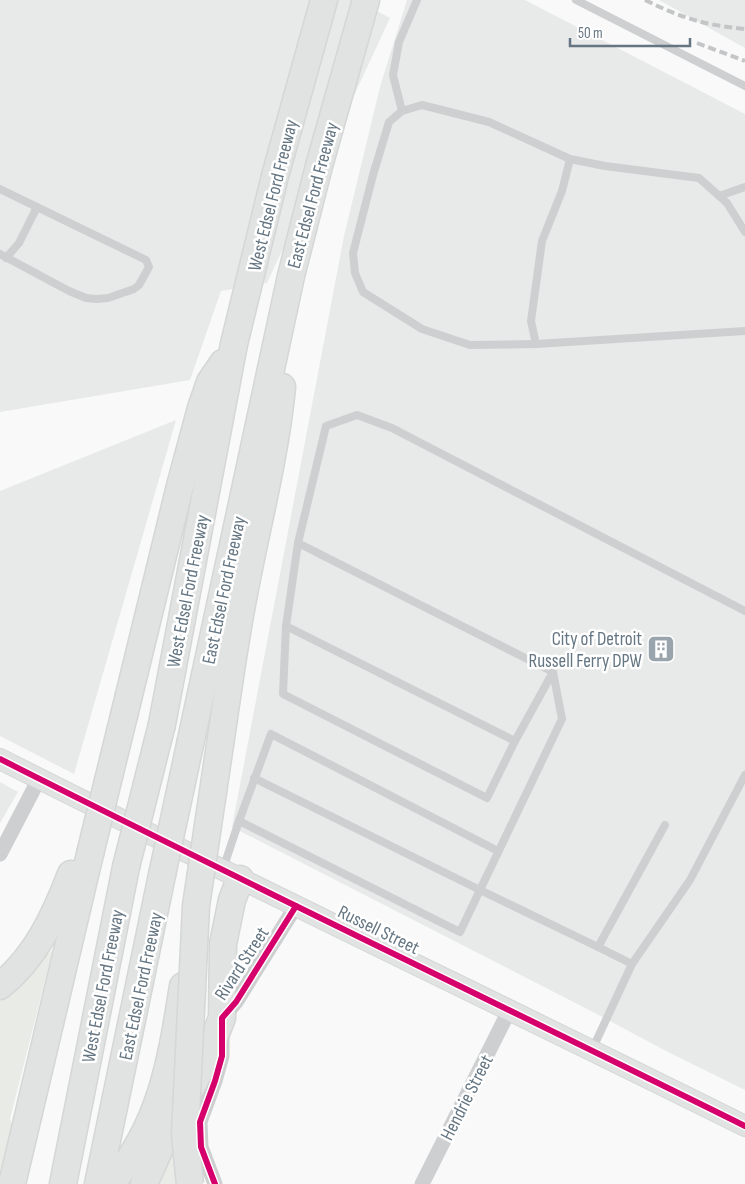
<svg xmlns="http://www.w3.org/2000/svg" width="745" height="1184" font-family="'Sofia Sans Condensed',sans-serif">
<style>
.built{fill:#e8e9e9}
.green{fill:#e8ebe6}
.lines{fill:none;stroke-linecap:round;stroke-linejoin:round}
.secondary-casing{stroke:#d5d6d7;stroke-width:22}
.highway-casing{stroke:#d5d6d6;stroke-width:29}
.lane{stroke:#cecfd0;stroke-width:8}
.street{stroke:#cecfd0;stroke-width:15}
.secondary{stroke:#e1e2e2;stroke-width:20}
.highway{stroke:#e1e2e2;stroke-width:26}
.rail{stroke:#c3c5c6;stroke-width:4;stroke-dasharray:8 4;stroke-linecap:butt}
.highway-bridge-casing{stroke:#d5d6d6;stroke-width:29;stroke-linecap:butt}
.highway-bridge{stroke:#e1e2e2;stroke-width:26}
.cycleway-casing{stroke:#fff;stroke-width:9}
.cycleway{stroke:#d6006c;stroke-width:6}
.labels{text-anchor:middle;stroke-width:5;stroke-linejoin:round;paint-order:stroke}
.street-label{font-size:19px;fill:#657683;stroke:#fff}
.poi-label{font-size:19px;fill:#657683;stroke:#fff;text-anchor:end}
</style>
<rect width="100%" height="100%" fill="#f9f9f9"/>
<g class="built">
<polygon points="0,0 356,0 390,18 267,283 221,291 190,380 0,412"/>
<polygon points="407,0 525,0 745,114 745,1090 666,1051 593,1012 232,827 344,236 380,87"/>
<polygon points="659,0 745,0 745,48"/>
<polygon points="176,420 74,774 0,736 0,491"/>
<polygon points="0,782 18,792 0,823"/>
</g>
<g class="green">
<polygon points="53,949 10,1119 12,1124 0,1172 0,998 16,986"/>
<polygon points="181,1126 183,1184 155,1184"/>
</g>
<g class="lines">
<g class="secondary-casing">
<path id="secondary" d="M0 759C247 884 497 1003 745 1126"/>
</g>
<g class="highway-casing">
<g id="highway">
<polyline points="129,695 180,486 201,408 210,382 223,363"/>
<polyline points="162,724 234,344 275,176 324,0"/>
<path d="M221 738C228 692 234 645 243 599 256 528 275 459 282 387"/>
<polyline points="191,740 291,276 319,166 366,0"/>
<path d="M0 986C36 957 55 916 71 874"/>
<polyline points="12,1184 90,854"/>
<polyline points="63,1184 126,867"/>
<polyline points="98,1184 162,875"/>
<path d="M111 1184C162 1123 171 1061 183 986"/>
<polyline points="144,1184 160,1148 205,1061 222,1018 223,944 232,900 240,879"/>
</g>
</g>
<g class="lane">
<polyline points="576,0 745,86"/>
<polyline points="402,111 393,75 399,42 417,0"/>
<polyline points="0,189 146,260 149,267 139,285 134,289 108,298 97,299 86,298 69,291 0,254"/>
<polyline points="719,196 745,187"/>
<polyline points="745,232 727,203 699,178 605,166 570,159 562,191 542,241 531,321 536,344 745,331"/>
<polyline points="6,258 19,243 37,207"/>
<polyline points="536,344 470,345 422,329 363,292 355,273 353,253 373,175 389,122 402,111 422,105 489,122 570,159"/>
<polyline points="298,543 326,426 357,415 392,428 745,611"/>
<polyline points="286,626 515,741"/>
<polyline points="553,672 515,741 487,798 283,694 286,626 298,543 553,672 562,719 480,890 598,947"/>
<polyline points="254,778 480,890 460,932 239,821 271,734 498,851"/>
<polyline points="223,869 239,821"/>
<polyline points="632,964 690,880 745,775"/>
<polyline points="592,1050 632,964 598,947 665,825"/>
</g>
<g class="street">
<polyline points="0,854 39,779"/>
<polyline points="215,1184 201,1147 200,1122 215,1081 222,1056 222,1018 236,1002 296,906"/>
<polyline points="422,1184 510,1009"/>
</g>
<use href="#secondary" class="secondary"/>
<use href="#highway" class="highway"/>
<g class="rail">
<path d="M645 0C682 18 704 25 745 29"/>
<polyline points="697,43 745,61"/>
</g>
<g class="highway-bridge-casing">
<g id="highway-bridge">
<polyline points="90,854 129,695"/>
<polyline points="126,867 162,724"/>
<polyline points="162,875 191,740"/>
<polyline points="190,1184 185,1135 196,906 221,738"/>
</g>
</g>
<use href="#highway-bridge" class="highway-bridge"/>
<g class="cycleway-casing">
<g id="cycleway">
<path d="M0 759C247 884 497 1003 745 1126"/>
<polyline points="215,1184 201,1147 200,1122 215,1081 222,1056 222,1018 236,1002 296,906"/>
</g>
</g>
<use href="#cycleway" class="cycleway"/>
</g>
<defs>
<g id="building-square" transform="scale(1.4375)"><rect x="-9" y="-9" width="18" height="18" rx="4" fill="#99a4ac" stroke="#fff"/><path d="M-4-6H4V6H1V3H-1V6H-4ZM-2.5-4.3h1.7v1.8h-1.7ZM.8-4.3h1.7v1.8H.8ZM-2.5-1h1.7V.8h-1.7ZM.8-1h1.7V.8H.8Z" fill="#fff"/></g>
</defs>
<g fill-rule="evenodd">
<use href="#building-square" x="661" y="649"/>
</g>
<g class="labels">
<g class="street-label">
<text transform="translate(272 195) rotate(-76)" y="7">West Edsel Ford Freeway</text>
<text transform="translate(312 195) rotate(-75)" y="7">East Edsel Ford Freeway</text>
<text transform="translate(223 590) rotate(-78)" y="7">East Edsel Ford Freeway</text>
<text transform="translate(187 591) rotate(-79)" y="7">West Edsel Ford Freeway</text>
<text transform="translate(379 929) rotate(26)" y="7">Russell Street</text>
<text transform="translate(241 963) rotate(-57)" y="7">Rivard Street</text>
<text transform="translate(102 986) rotate(-79)" y="7">West Edsel Ford Freeway</text>
<text transform="translate(140 986) rotate(-78)" y="7">East Edsel Ford Freeway</text>
<text transform="translate(466 1097) rotate(-63)" y="7">Hendrie Street</text>
</g>
<g class="poi-label">
<text x="642" y="645">City of Detroit<tspan x="642" dy="22">Russell Ferry DPW</tspan></text>
</g>
</g>
<path d="M570 38v8h120v-8" fill="none" stroke="#657683" stroke-width="2.5"/>
<text x="578" y="38" font-size="15" fill="#657683" stroke="#ffffff" stroke-width="4" paint-order="stroke">50 m</text>
</svg>
